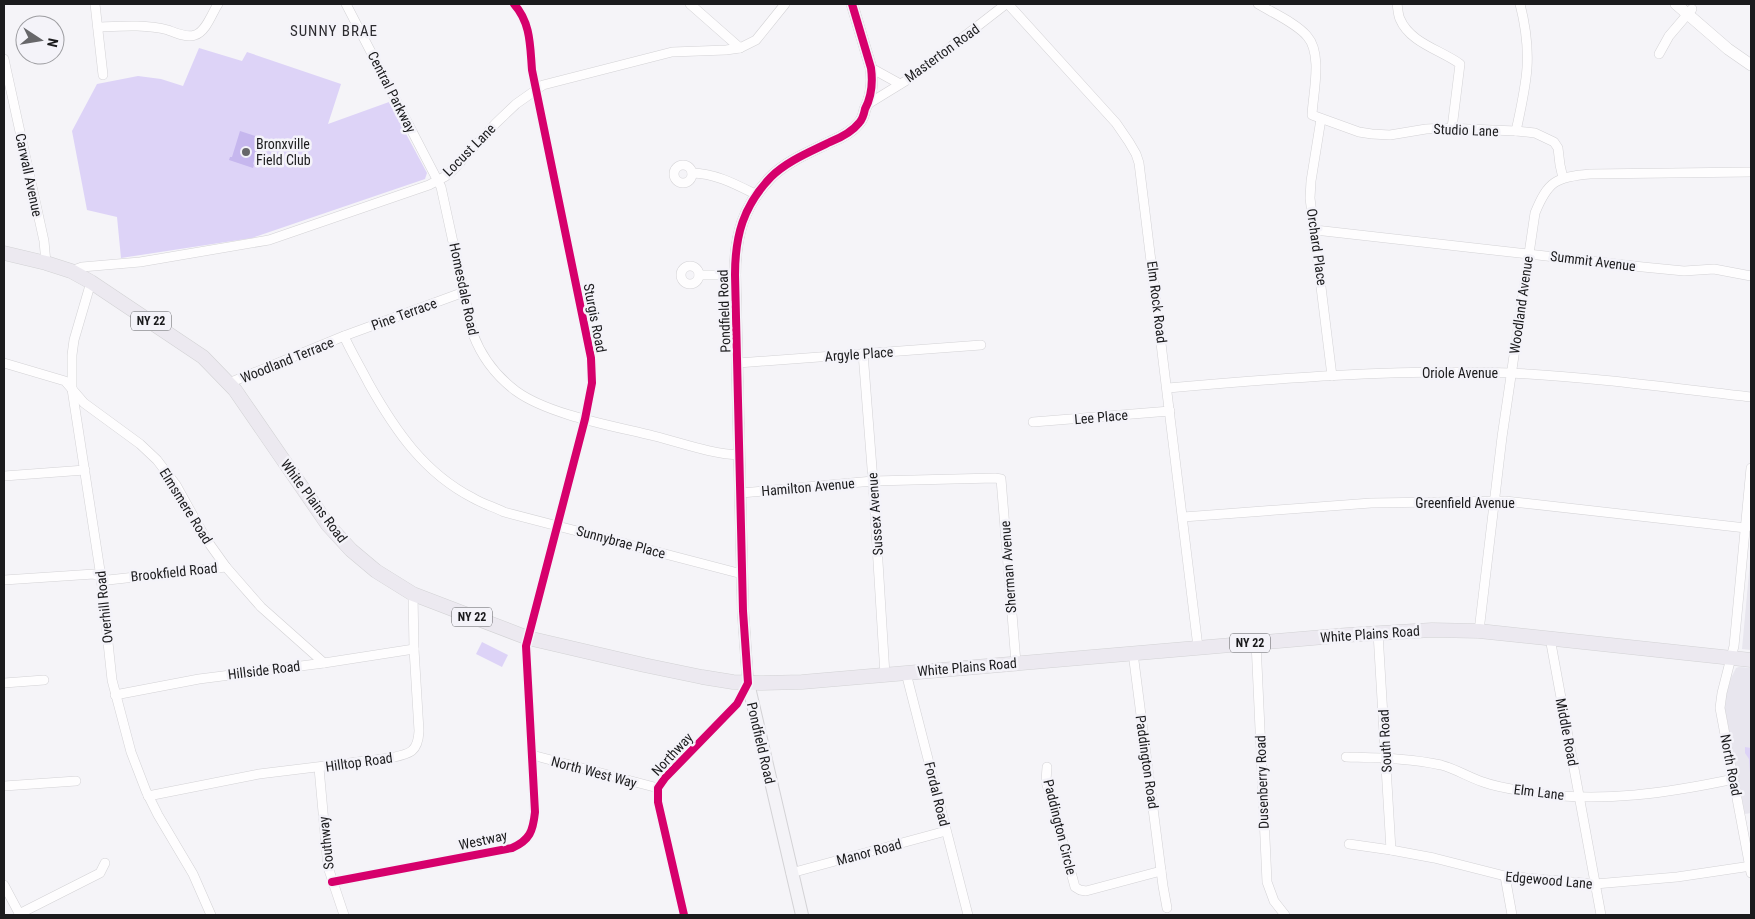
<svg xmlns="http://www.w3.org/2000/svg" width="1755" height="919" font-family="'Roboto Condensed',sans-serif">
<style>
.built{fill:#e8e6ee}
.green{fill:#ddd3f7}
.water{fill:#c6b7ee}
.lines{fill:none;stroke-linecap:round;stroke-linejoin:round}
.minor-casing{stroke:#d3d2d5;stroke-width:10}
.tertiary-casing{stroke:#d3d2d5;stroke-width:12}
.secondary-casing{stroke:#d3d2d5;stroke-width:14}
.primary-casing{stroke:#d2d2d4;stroke-width:15}
.minor{stroke:#fefdfe;stroke-width:9}
.tertiary{stroke:#fefdfe;stroke-width:11}
.secondary{stroke:#f4f3f7;stroke-width:12}
.primary{stroke:#ece9f0;stroke-width:14}
.cycleway-casing{stroke:#f4f3f9;stroke-width:11}
.cycleway{stroke:#d6006c;stroke-width:8}
.poi-dot{fill:#67676a;stroke:#f4f3f9;stroke-width:2}
.labels{text-anchor:middle;stroke-width:5;stroke-linejoin:round;paint-order:stroke}
.shield{fill:#f4f3f9;stroke:#5c5c5f;stroke-width:1}
.shield-label{font-size:12px;font-weight:bold;fill:#1b1b1d}
.street-label{font-size:14px;fill:#1b1b1d;stroke:#f4f3f9}
.poi-label{font-size:14px;fill:#1b1b1d;stroke:#f4f3f9;text-anchor:start}
.neighbourhood-label{font-size:15px;letter-spacing:1px;fill:#2d2c30;stroke:#f4f3f9}
</style>
<rect width="100%" height="100%" fill="#f5f4f8"/>
<g class="built">
<polygon points="1751,551 1751,650 1742,649"/>
<polygon points="1739,667 1751,668 1751,813 1745,814 1725,709 1726,696 1731,678 1736,668"/>
</g>
<g class="green">
<polygon points="199,48 242,61 247,52 341,84 328,124 389,102 427,173 425,179 252,238 121,258 117,217 87,210 72,131 97,84 138,76 161,79 183,86"/>
<polygon points="482,642 508,655 502,667 476,654"/>
<polygon points="1745,747 1751,748 1751,786 1749,759 1745,753"/>
</g>
<polygon class="water" points="240,131 261,138 253,164 254,165 253,168 229,160 230,157 232,157"/>
<g class="lines">
<g class="minor-casing">
<g id="minor">
<polyline points="95,4 103,75"/>
<path d="M346 4 441 187 473 334C482 358 496 376 516 391 549 415 614 426 654 436 682 443 711 454 740 455"/>
<polyline points="690,4 740,48"/>
<polyline points="1008,4 1116,123 1129,142 1136,154 1139,163 1198,647"/>
<path d="M1258 4C1273 13 1296 23 1307 36 1323 54 1313 93 1312 115L1359 132 1372 134 1390 135 1426 129 1445 128 1516 131 1535 133 1554 142 1558 148 1560 165 1563 178"/>
<path d="M1397 4C1398 9 1398 15 1400 19 1410 43 1441 50 1460 64L1452 128"/>
<path d="M98 27C121 26 146 24 168 30 176 33 187 38 195 35 206 32 212 13 218 4"/>
<polyline points="1659,54 1669,36 1692,9"/>
<polyline points="4,59 44,241 46,263"/>
<polyline points="871,68 900,84"/>
<polyline points="868,104 912,77 1006,4"/>
<polyline points="1321,119 1311,181 1310,198 1332,376"/>
<path d="M1516 131C1527 81 1533 55 1520 4"/>
<circle cx="683" cy="174" r="9"/>
<path d="M692 173C715 173 737 185 757 195"/>
<polyline points="1315,230 1643,267 1684,271 1714,269 1751,276"/>
<circle cx="690" cy="275" r="9"/>
<polyline points="71,271 82,267 140,262 269,240 429,185 446,176 455,168 496,123 516,104 543,85 672,52 726,50 740,48 756,40 785,4"/>
<polyline points="699,275 735,275"/>
<polyline points="91,282 74,340 72,355 72,389 101,577 112,680 131,752 146,791 158,815 193,874 211,915"/>
<path d="M344 336C351 352 361 368 369 384 395 430 424 473 473 498 483 504 494 507 504 512L742 574"/>
<polyline points="863,353 873,481 885,675"/>
<polyline points="4,363 65,381 84,403 140,444 157,460 176,485 206,539 226,567 261,607 324,663"/>
<polyline points="738,363 981,345"/>
<polyline points="229,383 344,336 464,292"/>
<path d="M1168 388C1281 378 1396 369 1511 373 1591 377 1671 388 1751 397"/>
<polyline points="1033,422 1170,411"/>
<polyline points="1751,468 1734,646 1722,693 1720,708 1751,873"/>
<polyline points="4,476 85,470"/>
<polyline points="741,493 873,481 995,478 1001,479 1016,663"/>
<polyline points="1183,517 1371,503 1505,501 1746,528"/>
<polyline points="4,580 94,574 108,580 226,567"/>
<path d="M1479 631 1502 437 1535 213C1548 181 1556 177 1590 174L1751 172"/>
<polyline points="1378,633 1391,850"/>
<polyline points="1550,638 1601,915"/>
<polyline points="1256,642 1267,882 1274,901 1285,915"/>
<polyline points="1133,653 1163,886 1167,908"/>
<polyline points="906,673 968,915"/>
<polyline points="4,683 44,680"/>
<polyline points="115,695 199,679 324,663 414,649"/>
<polyline points="532,755 658,788"/>
<path d="M1346 757C1378 758 1410 758 1441 765 1456 769 1468 777 1483 782 1499 788 1518 790 1535 793 1601 803 1668 793 1734 779"/>
<polyline points="1047,767 1046,781 1075,887 1080,890 1086,891 1161,871"/>
<polyline points="319,768 328,867 344,915"/>
<polyline points="4,786 76,781"/>
<path d="M148 796 259 774 390 758C409 754 418 753 419 731L414 649 413 594"/>
<polyline points="1349,844 1391,850 1434,858 1505,876 1595,884 1677,877 1751,866"/>
<polyline points="791,873 946,831"/>
<polyline points="1505,876 1512,915"/>
<path d="M332 882 512 848C530 840 533 831 535 812L526 646 585 419 592 383 591 358 532 70C530 46 531 23 514 4"/>
<polyline points="4,885 20,915"/>
<polyline points="19,914 100,873 105,863"/>
<polyline points="684,915 658,802 658,788 665,778 737,704 748,683"/>
</g>
</g>
<g class="tertiary-casing">
<g id="tertiary">
<polyline points="1676,4 1728,49 1751,65"/>
<path d="M748 683 743 611 735 275C735 236 743 206 771 177 787 161 810 152 830 142 840 138 852 132 859 123 862 120 864 114 865 109 872 96 873 83 871 68L852 4"/>
</g>
</g>
<g class="secondary-casing">
<polyline id="secondary" points="748,683 802,915"/>
</g>
<g class="primary-casing">
<polyline id="primary" points="4,253 46,263 71,271 91,282 203,357 235,390 328,525 351,550 376,571 413,594 528,638 644,665 702,677 733,682 760,683 802,682 1347,635 1432,630 1479,631 1751,660"/>
</g>
<use href="#minor" class="minor"/>
<use href="#tertiary" class="tertiary"/>
<use href="#secondary" class="secondary"/>
<use href="#primary" class="primary"/>
<g class="cycleway-casing">
<g id="cycleway">
<path d="M332 882 512 848C530 840 533 831 535 812L526 646 585 419 592 383 591 358 532 70C530 46 531 23 514 4"/>
<path d="M684 915 658 802V788L665 778 737 704 748 683 743 611 735 275C735 236 743 206 771 177 787 161 810 152 830 142 840 138 852 132 859 123 862 120 864 114 865 109 872 96 873 83 871 68L852 4"/>
</g>
</g>
<use href="#cycleway" class="cycleway"/>
</g>
<circle class="poi-dot" cx="246" cy="152" r="5"/>
<g class="labels">
<g class="shield">
<rect x="131" y="311.5" width="40" height="19" rx="4"/>
<rect x="452" y="607.5" width="40" height="19" rx="4"/>
<rect x="1230" y="633.5" width="40" height="19" rx="4"/>
</g>
<g class="shield-label">
<text x="151" y="325">NY 22</text>
<text x="472" y="621">NY 22</text>
<text x="1250" y="647">NY 22</text>
</g>
<g class="street-label">
<text transform="translate(942 53) rotate(-36)" y="5">Masterton Road</text>
<text transform="translate(392 92) rotate(63)" y="5">Central Parkway</text>
<text transform="translate(1466 130) rotate(2)" y="5">Studio Lane</text>
<text transform="translate(469 150) rotate(-45)" y="5">Locust Lane</text>
<text transform="translate(29 175) rotate(78)" y="5">Carwall Avenue</text>
<text transform="translate(1317 247) rotate(82)" y="5">Orchard Place</text>
<text transform="translate(1593 261) rotate(7)" y="5">Summit Avenue</text>
<text transform="translate(464 289) rotate(78)" y="5">Homesdale Road</text>
<text transform="translate(1157 302) rotate(83)" y="5">Elm Rock Road</text>
<text transform="translate(1521 305) rotate(-82)" y="5">Woodland Avenue</text>
<text transform="translate(724 311) rotate(-92)" y="5">Pondfield Road</text>
<text transform="translate(404 314) rotate(-20)" y="5">Pine Terrace</text>
<text transform="translate(595 318) rotate(79)" y="5">Sturgis Road</text>
<text transform="translate(859 354) rotate(-4)" y="5">Argyle Place</text>
<text transform="translate(287 360) rotate(-22)" y="5">Woodland Terrace</text>
<text x="1460" y="378">Oriole Avenue</text>
<text transform="translate(1101 417) rotate(-5)" y="5">Lee Place</text>
<text transform="translate(808 487) rotate(-5)" y="5">Hamilton Avenue</text>
<text transform="translate(314 501) rotate(53)" y="5">White Plains Road</text>
<text x="1465" y="508">Greenfield Avenue</text>
<text transform="translate(186 506) rotate(58)" y="5">Elmsmere Road</text>
<text transform="translate(875 514) rotate(-94)" y="5">Sussex Avenue</text>
<text transform="translate(621 542) rotate(15)" y="5">Sunnybrae Place</text>
<text transform="translate(1008 567) rotate(-94)" y="5">Sherman Avenue</text>
<text transform="translate(174 572) rotate(-6)" y="5">Brookfield Road</text>
<text transform="translate(104 607) rotate(-96)" y="5">Overhill Road</text>
<text transform="translate(1370 634) rotate(-4)" y="5">White Plains Road</text>
<text transform="translate(967 667) rotate(-5)" y="5">White Plains Road</text>
<text transform="translate(264 670) rotate(-7)" y="5">Hillside Road</text>
<text transform="translate(1567 732) rotate(79)" y="5">Middle Road</text>
<text transform="translate(1385 741) rotate(-93)" y="5">South Road</text>
<text transform="translate(761 743) rotate(77)" y="5">Pondfield Road</text>
<text transform="translate(672 754) rotate(-47)" y="5">Northway</text>
<text transform="translate(359 762) rotate(-8)" y="5">Hilltop Road</text>
<text transform="translate(1147 762) rotate(82)" y="5">Paddington Road</text>
<text transform="translate(1731 765) rotate(79)" y="5">North Road</text>
<text transform="translate(594 772) rotate(15)" y="5">North West Way</text>
<text transform="translate(1262 782) rotate(-92)" y="5">Dusenberry Road</text>
<text transform="translate(1539 792) rotate(7)" y="5">Elm Lane</text>
<text transform="translate(937 794) rotate(76)" y="5">Fordal Road</text>
<text transform="translate(1060 827) rotate(76)" y="5">Paddington Circle</text>
<text transform="translate(483 840) rotate(-12)" y="5">Westway</text>
<text transform="translate(326 843) rotate(-96)" y="5">Southway</text>
<text transform="translate(869 852) rotate(-15)" y="5">Manor Road</text>
<text transform="translate(1549 880) rotate(5)" y="5">Edgewood Lane</text>
</g>
<g class="poi-label">
<text x="256" y="149">Bronxville<tspan x="256" dy="16">Field Club</tspan></text>
</g>
<g class="neighbourhood-label">
<text x="334" y="36">SUNNY BRAE</text>
</g>
</g>
<rect width="1755" height="919" fill="none" stroke="#1b1b1d" stroke-width="10"/>
<g transform="translate(40 40) rotate(102)"><circle r="24" fill="#f4f3f9" stroke="#9d9da1"/>
<path d="M0-4L9 19L0 12L-9 19Z" fill="#67676a"/>
<text y="-8" font-size="14" font-weight="bold" text-anchor="middle" fill="#1b1b1d">N</text>
</g>
</svg>
